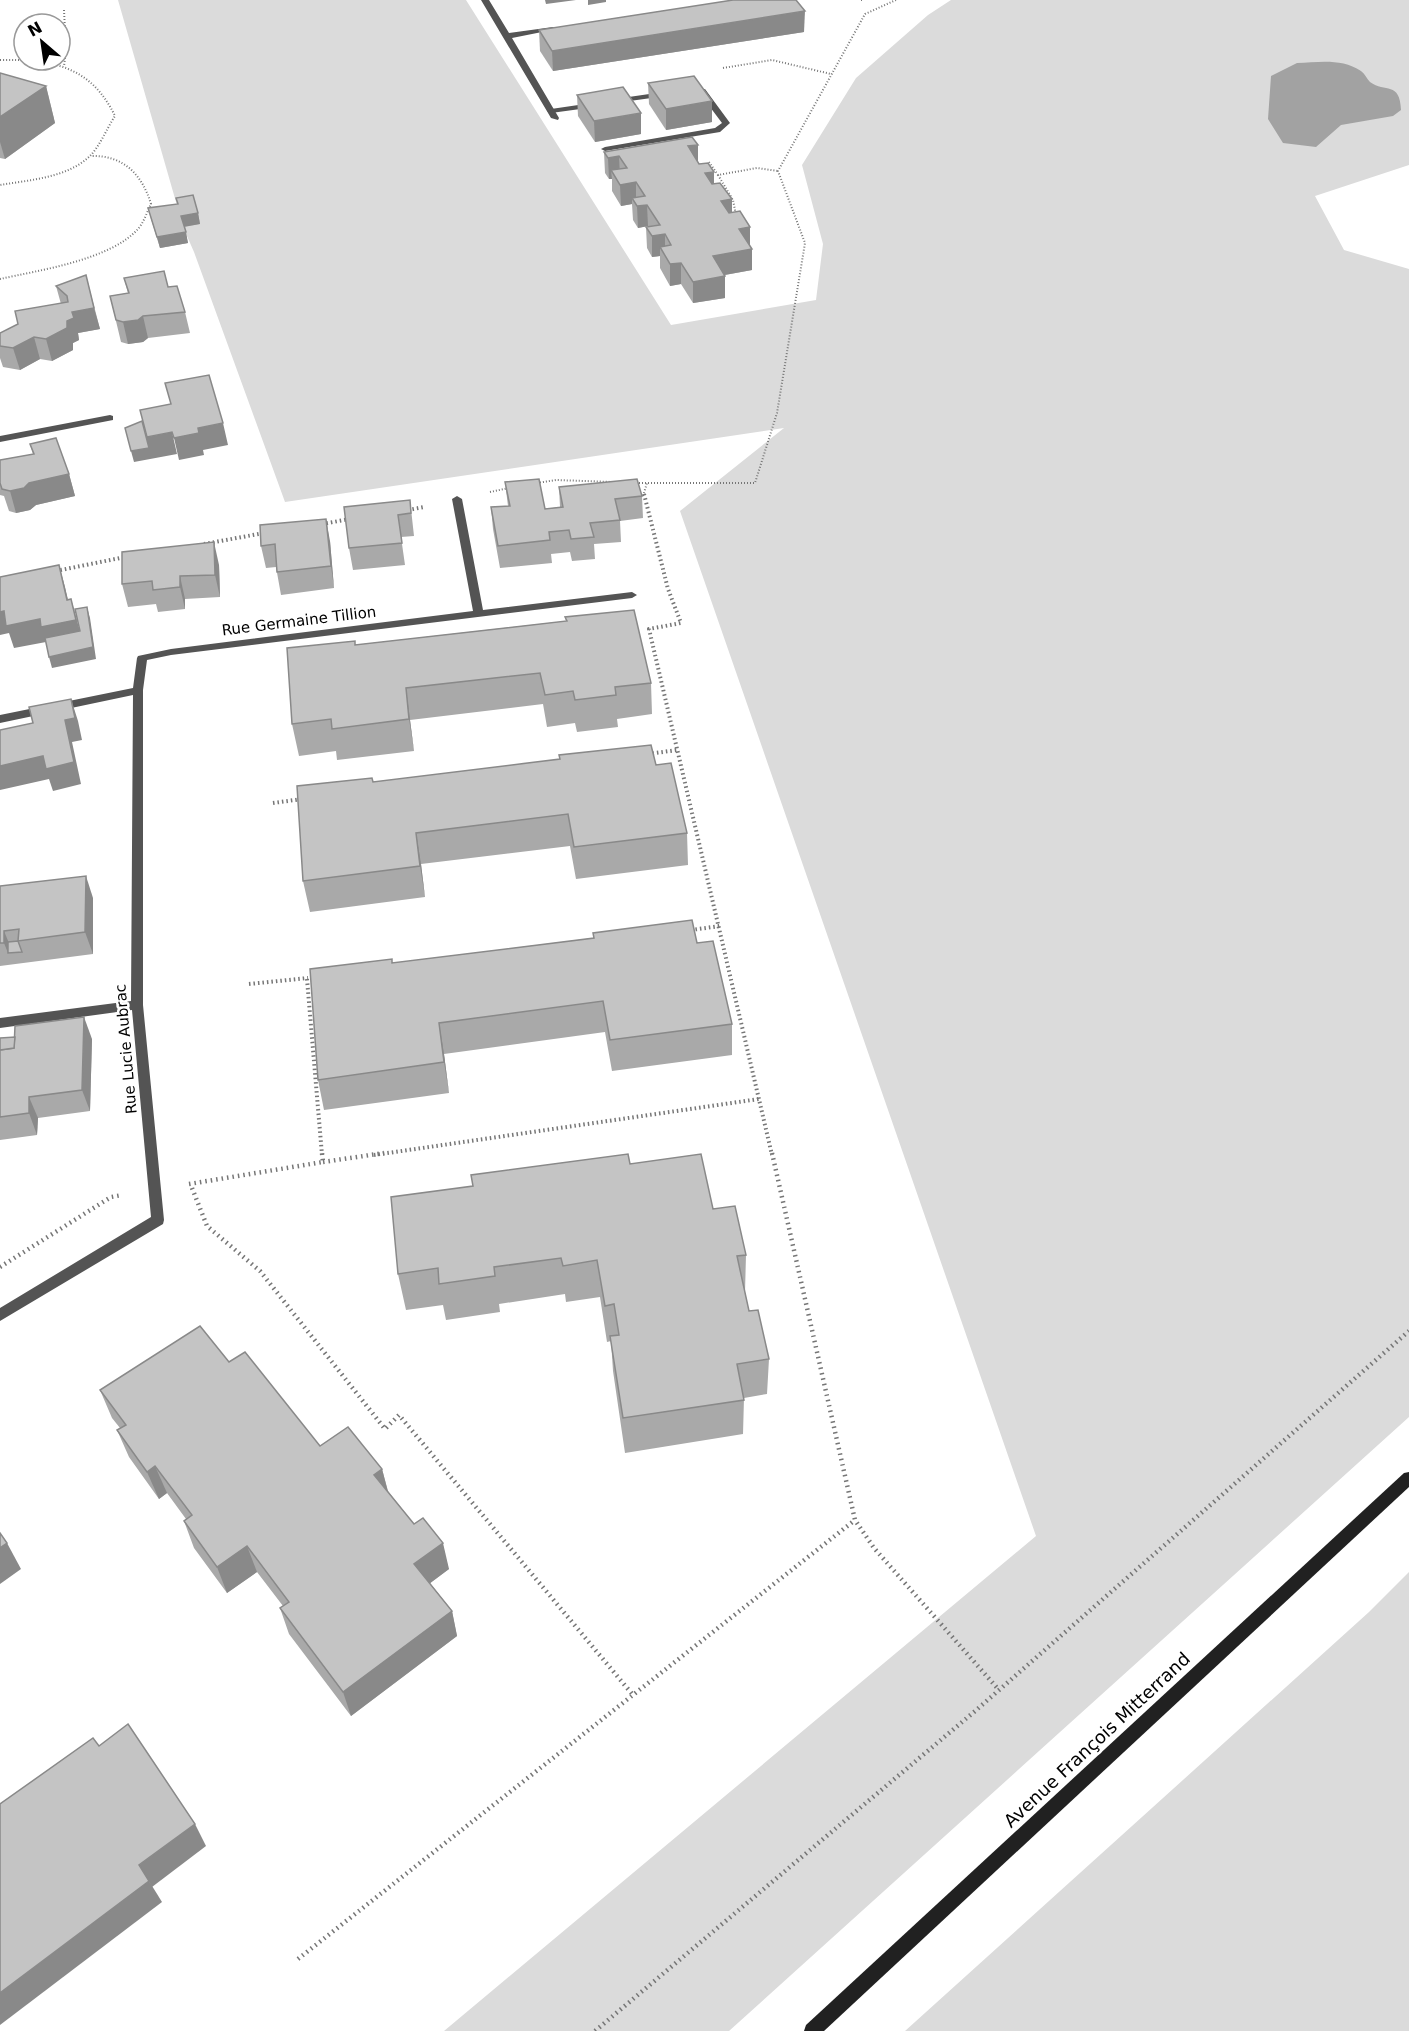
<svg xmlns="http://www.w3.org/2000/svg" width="1409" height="2031" font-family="'DejaVu Sans',sans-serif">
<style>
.green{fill:#dbdbdb}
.water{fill:#a2a2a2}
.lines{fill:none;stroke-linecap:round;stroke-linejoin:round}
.path-far2{stroke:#767676;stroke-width:2;stroke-dasharray:1 2;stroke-linecap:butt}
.path-far1{stroke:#767676;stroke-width:4;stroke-dasharray:1.5 3;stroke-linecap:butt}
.path{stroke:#767676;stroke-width:4.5;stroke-dasharray:1.5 4;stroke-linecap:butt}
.lane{fill:#545454;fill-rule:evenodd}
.street{fill:#545454;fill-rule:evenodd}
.secondary{fill:#212121;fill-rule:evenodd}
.wall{fill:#a9a9a9}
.shaded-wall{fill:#898989}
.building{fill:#c4c4c4;stroke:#898989;stroke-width:1.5}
.labels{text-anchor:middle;stroke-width:5;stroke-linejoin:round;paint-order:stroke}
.street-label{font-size:15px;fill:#000;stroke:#fff}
.near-street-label{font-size:18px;fill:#000;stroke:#fff}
</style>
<rect width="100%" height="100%" fill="#fff"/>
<g class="green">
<polygon points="118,0 466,0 671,325 816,300 823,244 802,165 856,78 928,15 951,0 1409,0 1409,165 1315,196 1344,250 1409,269 1409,1417 729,2031 444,2031 1036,1536 680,511 784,428 285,502 194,252 183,227 200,224 178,209"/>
<polygon points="1409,1572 1409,2031 905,2031 1369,1612"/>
</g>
<path class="water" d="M1297 63C1319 62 1342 58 1361 71 1365 74 1367 79 1370 82 1385 93 1400 81 1401 110L1393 116 1341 125 1316 147 1283 143 1268 119 1271 76Z"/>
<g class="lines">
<g class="path-far2">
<polyline points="861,0 864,0"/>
<polyline points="64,10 66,51 64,66"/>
<path d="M0 60C52 59 91 66 115 116 107 128 100 146 90 156 67 178 29 180 0 185"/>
<polyline points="723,68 772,60 831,74"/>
<polyline points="709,162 718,175 757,168 778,171"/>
<polyline points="718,175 733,200 736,215"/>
<path d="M0 279C40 270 110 260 138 229 144 222 147 212 151 204 142 174 123 155 91 156"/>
<polyline points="537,483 556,480 613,482"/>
<polyline points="636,483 755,483 777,413 805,243 778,171 865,14 896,0"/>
<polyline points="490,492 509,488"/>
<polyline points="643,496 647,483"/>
</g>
<g class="path-far1">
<polyline points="644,494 668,589 681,623 649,629 772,1155"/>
<polyline points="408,510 424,507"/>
<polyline points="322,524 350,519"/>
<polyline points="204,544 264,533"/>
<polyline points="56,571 125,557"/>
<polyline points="648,754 677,750"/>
<polyline points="273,803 302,799"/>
<polyline points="691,930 720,926"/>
<polyline points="307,979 322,1155"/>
<polyline points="249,984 308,978"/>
<polyline points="374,1155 759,1099"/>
</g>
<g class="path">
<polyline points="772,1153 855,1520 874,1548 999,1690"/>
<polyline points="323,1162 384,1153"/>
<polyline points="189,1184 323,1162 322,1153"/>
<polyline points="192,1188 207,1226 260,1271 385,1429 399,1415 633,1695"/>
<polyline points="0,1267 111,1197 122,1195"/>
<polyline points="298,1959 855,1520"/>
<polyline points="595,2031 974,1712 1409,1331"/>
</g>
<g class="lane">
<polygon points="699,89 705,89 730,123 720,132 605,151 601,149 605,147 715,128 722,123 698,91"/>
<polygon points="663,92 666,92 666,96 615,103 611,101 615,99"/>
<polygon points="592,103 595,103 595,107 551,113 547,111 551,109"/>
</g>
<g class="street">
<polygon points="481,0 489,0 509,33 553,27 557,29 512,38 559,118 558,120 551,118"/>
<polygon points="110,415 113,416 113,420 0,442 0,436"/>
<polygon points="457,496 462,499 483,610 632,592 637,595 632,598 171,655 147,660 143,690 143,1005 164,1220 163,1224 0,1321 0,1308 151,1217 132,1010 0,1028 0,1018 131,1001 133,695 0,723 0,715 133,688 137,658 138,656 171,649 473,611 452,499"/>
</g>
<polygon class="secondary" points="1409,1472 1409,1487 824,2031 804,2031 806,2025 1404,1473"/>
</g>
<g class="wall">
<polygon points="539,30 804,32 553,71 540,51"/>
<polygon points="0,73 46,86 55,123 5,159 0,158"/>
<polygon points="648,83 712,122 666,130 649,104"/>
<polygon points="577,95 641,134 595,142 578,116"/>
<polygon points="604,152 698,163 714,184 732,213 750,227 750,245 752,270 725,275 725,298 693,303 681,284 670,286 660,268 660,256 652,257 647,248 646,227 648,227 648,226 638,228 633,220 632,204 621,206 612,191 612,179 609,179 605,173"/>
<polygon points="148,208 198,213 200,224 184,227 188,243 160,248 151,219"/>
<polygon points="86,275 100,329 78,333 79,340 73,343 73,350 52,361 40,359 20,370 3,367 0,358 0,333 61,304 56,286"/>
<polygon points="124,278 168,287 185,312 190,333 148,338 143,342 128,344 121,342 110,296 128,293"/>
<polygon points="30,444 69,474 75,496 36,505 30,510 16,513 9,511 4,496 0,495 0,460 33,454"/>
<polygon points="505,482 545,509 560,507 559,487 642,496 643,518 620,521 621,542 594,544 595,559 572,561 570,552 551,554 552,563 500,568 493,529 491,507 508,506"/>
<polygon points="410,500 414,536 401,537 405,565 353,570 349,548"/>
<polygon points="260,525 330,541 334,588 281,595 276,567 266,568 261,546"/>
<polygon points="219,565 220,597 185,599 185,609 158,612 156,604 128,607 122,584"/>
<polygon points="565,617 651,683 652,714 617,719 618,727 577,732 575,723 547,727 543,704 410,720 414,751 337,760 336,751 299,756 292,724 355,645 566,621"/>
<polygon points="656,765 687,833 688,865 576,879 570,846 421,864 425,897 310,912 303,881 373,782"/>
<polygon points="0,886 93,898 93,954 0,966"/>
<polygon points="593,933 697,943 732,1024 732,1055 612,1071 605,1032 444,1054 449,1093 324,1110 318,1080 393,963 593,938"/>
<polygon points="0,1038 92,1039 90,1111 38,1118 37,1135 0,1140"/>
<polygon points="630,1164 713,1209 746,1255 745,1292 749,1311 769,1359 767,1394 744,1398 743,1434 625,1453 613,1371 611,1341 607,1342 600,1297 566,1302 565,1294 499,1304 500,1312 446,1320 443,1305 406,1310 398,1274"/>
<polygon points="229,1362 320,1446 382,1469 388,1491 449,1569 430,1583 452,1611 457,1636 351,1716 289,1634 280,1608 283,1606 257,1572 227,1593 194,1548 184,1521 186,1519 167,1493 159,1499 129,1457 117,1430 120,1428 112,1418 100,1390"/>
</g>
<g class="shaded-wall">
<polygon points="545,0 576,0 546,4"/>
<polygon points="588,0 606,0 606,2 588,5"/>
<polygon points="805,11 804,32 553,71 552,51"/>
<polygon points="46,86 55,123 5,159 0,142 0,117"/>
<polygon points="712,101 712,122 666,130 666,109"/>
<polygon points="641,113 641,134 595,142 594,121"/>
<polygon points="698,145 698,166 688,146"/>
<polygon points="619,156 620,177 611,170 612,179 609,179 608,158"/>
<polygon points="714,172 714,193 705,173"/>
<polygon points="636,182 636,203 632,198 632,204 621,206 620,185"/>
<polygon points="732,199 732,220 721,201"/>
<polygon points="647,205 648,226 638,228 637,206"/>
<polygon points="198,213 200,224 183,227 181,216"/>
<polygon points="750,227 750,248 739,229"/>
<polygon points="186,232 188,243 160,248 157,237"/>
<polygon points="665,234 665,255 660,247 660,256 652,257 652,236"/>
<polygon points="752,249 752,270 713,277 713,256"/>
<polygon points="681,263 681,284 670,286 670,264"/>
<polygon points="725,276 725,298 693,303 693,282"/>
<polygon points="94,308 100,329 78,333 79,340 73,343 73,350 52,361 46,339 67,321 72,312"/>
<polygon points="143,316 148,338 143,342 128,344 123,322"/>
<polygon points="34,337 40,359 20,370 13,348"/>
<polygon points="223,423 228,445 203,450 204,455 179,460 174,438 198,428"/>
<polygon points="172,432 177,454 134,462 131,451 147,437"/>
<polygon points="69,474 75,496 36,505 30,510 16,513 10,491 29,483"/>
<polygon points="326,519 330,541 334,588 331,566"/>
<polygon points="214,542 219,565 220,597 215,575"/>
<polygon points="59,565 65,587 73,621 71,599 83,642 46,642 14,648 9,633 0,635 0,612 67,600"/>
<polygon points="180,576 185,599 185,609 180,587"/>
<polygon points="87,607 90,618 96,659 52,668 49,657 93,647"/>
<polygon points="406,688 410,720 414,751 409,719"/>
<polygon points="71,699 78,721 82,740 72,742 81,784 53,791 49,779 0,790 0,766"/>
<polygon points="416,833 421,864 425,897 420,866"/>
<polygon points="86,876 93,898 93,954 85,932"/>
<polygon points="4,931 13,953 8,953 4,943"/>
<polygon points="84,1017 92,1039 90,1111 82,1090"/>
<polygon points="439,1023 444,1054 449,1093 444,1062"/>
<polygon points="29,1097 38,1118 37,1135 29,1113"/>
<polygon points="155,1466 167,1493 159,1499 147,1472"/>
<polygon points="382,1469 389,1496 374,1475"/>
<polygon points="7,1543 21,1569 0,1584 0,1548"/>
<polygon points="443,1543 449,1569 421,1590 414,1564"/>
<polygon points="247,1546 257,1572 227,1593 217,1567"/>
<polygon points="452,1611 457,1636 351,1716 343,1692"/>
<polygon points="195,1824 206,1846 152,1887 139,1865"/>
<polygon points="149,1881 162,1902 0,2025 0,1993"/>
</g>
<g class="building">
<polygon points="733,0 796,0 805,11 552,51 539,30"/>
<polygon points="0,73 46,86 0,117"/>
<polygon points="694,76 712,101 666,109 648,83"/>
<polygon points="623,87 641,113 594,121 577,95"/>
<polygon points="692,137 698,145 688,146 699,164 708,163 714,172 705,173 712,184 720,183 732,199 721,201 729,213 740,211 750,227 739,229 752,249 713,256 725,276 693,282 681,263 670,264 660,247 671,245 665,234 652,236 646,227 660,225 647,205 637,206 632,198 645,196 636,182 620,185 611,170 627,168 619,156 608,158 604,152"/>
<polygon points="193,195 198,213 181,216 186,232 157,237 148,208 178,204 176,198"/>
<polygon points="164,271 168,287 177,286 185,312 143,316 138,320 123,322 116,320 110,296 129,293 124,278"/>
<polygon points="86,275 94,308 72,312 74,318 67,321 67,328 46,339 34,337 13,348 0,346 0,333 18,324 15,311 68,302 67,296 56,286"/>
<polygon points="209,375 223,423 198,428 199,433 174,438 172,432 147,437 140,410 171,404 165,383"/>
<polygon points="142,421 149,448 131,451 125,428"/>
<polygon points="56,438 69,474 29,483 24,488 10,491 2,489 0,483 0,460 34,454 30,444"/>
<polygon points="539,479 545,509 563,507 559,487 637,479 642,496 615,499 620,520 590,523 594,537 571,539 569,530 549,532 550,540 498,546 491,507 510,506 505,482"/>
<polygon points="410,500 411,513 398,515 402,543 349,548 344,507"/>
<polygon points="326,519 331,566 277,572 275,544 261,546 260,525"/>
<polygon points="214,542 215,575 180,576 180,587 153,590 152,581 122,584 122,552"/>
<polygon points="59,565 67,600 71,599 76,620 41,627 40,619 6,626 4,611 0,612 0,577"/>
<polygon points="87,607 93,647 49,657 45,638 80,631 75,609"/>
<polygon points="634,610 651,683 615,687 616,695 575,700 573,691 545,695 540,673 406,688 409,719 332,729 331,719 292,724 287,648 355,641 355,645 567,621 565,617"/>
<polygon points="71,699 75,718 65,720 74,762 46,769 43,756 0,766 0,730 33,723 29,707"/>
<polygon points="651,745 656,765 671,763 687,833 574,847 568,814 416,833 420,866 303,881 297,786 372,778 373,782 560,759 559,755"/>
<polygon points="86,876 85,932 18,941 19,929 4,931 4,943 0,943 0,886"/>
<polygon points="692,920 697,943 713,941 732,1024 610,1040 603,1001 439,1023 444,1062 318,1080 310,969 392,959 392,963 594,938 593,933"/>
<polygon points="18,941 22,952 8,953 8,942"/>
<polygon points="84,1017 82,1090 29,1097 29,1113 0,1117 0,1050 14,1048 15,1026"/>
<polygon points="15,1037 14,1048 0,1050 0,1038"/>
<polygon points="628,1154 630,1164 701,1154 713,1209 735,1206 746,1255 737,1256 749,1311 758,1310 769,1359 737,1364 744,1400 623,1418 610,1336 619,1335 614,1304 605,1306 597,1260 563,1266 561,1258 494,1267 495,1276 439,1284 438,1268 398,1274 391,1197 473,1186 471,1175"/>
<polygon points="200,1326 229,1362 245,1352 320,1446 348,1427 382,1469 374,1475 414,1524 423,1518 443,1543 414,1564 452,1611 343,1692 280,1608 289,1602 247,1546 217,1567 184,1521 192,1515 155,1466 147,1472 117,1430 126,1425 100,1390"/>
<polygon points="0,1533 7,1543 0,1548"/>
<polygon points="128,1724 195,1824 139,1865 149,1881 0,1993 0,1804 93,1738 99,1746"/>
</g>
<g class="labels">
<g class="street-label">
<text transform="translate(299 621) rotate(-7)" y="5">Rue Germaine Tillion</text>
<text transform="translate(126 1049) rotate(-95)" y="5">Rue Lucie Aubrac</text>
</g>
<g class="near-street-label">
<text transform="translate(1097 1740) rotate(-43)" y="6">Avenue François Mitterrand</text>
</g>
</g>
<g transform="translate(42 42) rotate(331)"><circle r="28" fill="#ffffff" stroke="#999999" stroke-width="1.5"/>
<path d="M0-4.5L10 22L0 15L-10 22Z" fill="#000000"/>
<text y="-9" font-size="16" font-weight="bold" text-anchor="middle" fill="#000000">N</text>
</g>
</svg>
